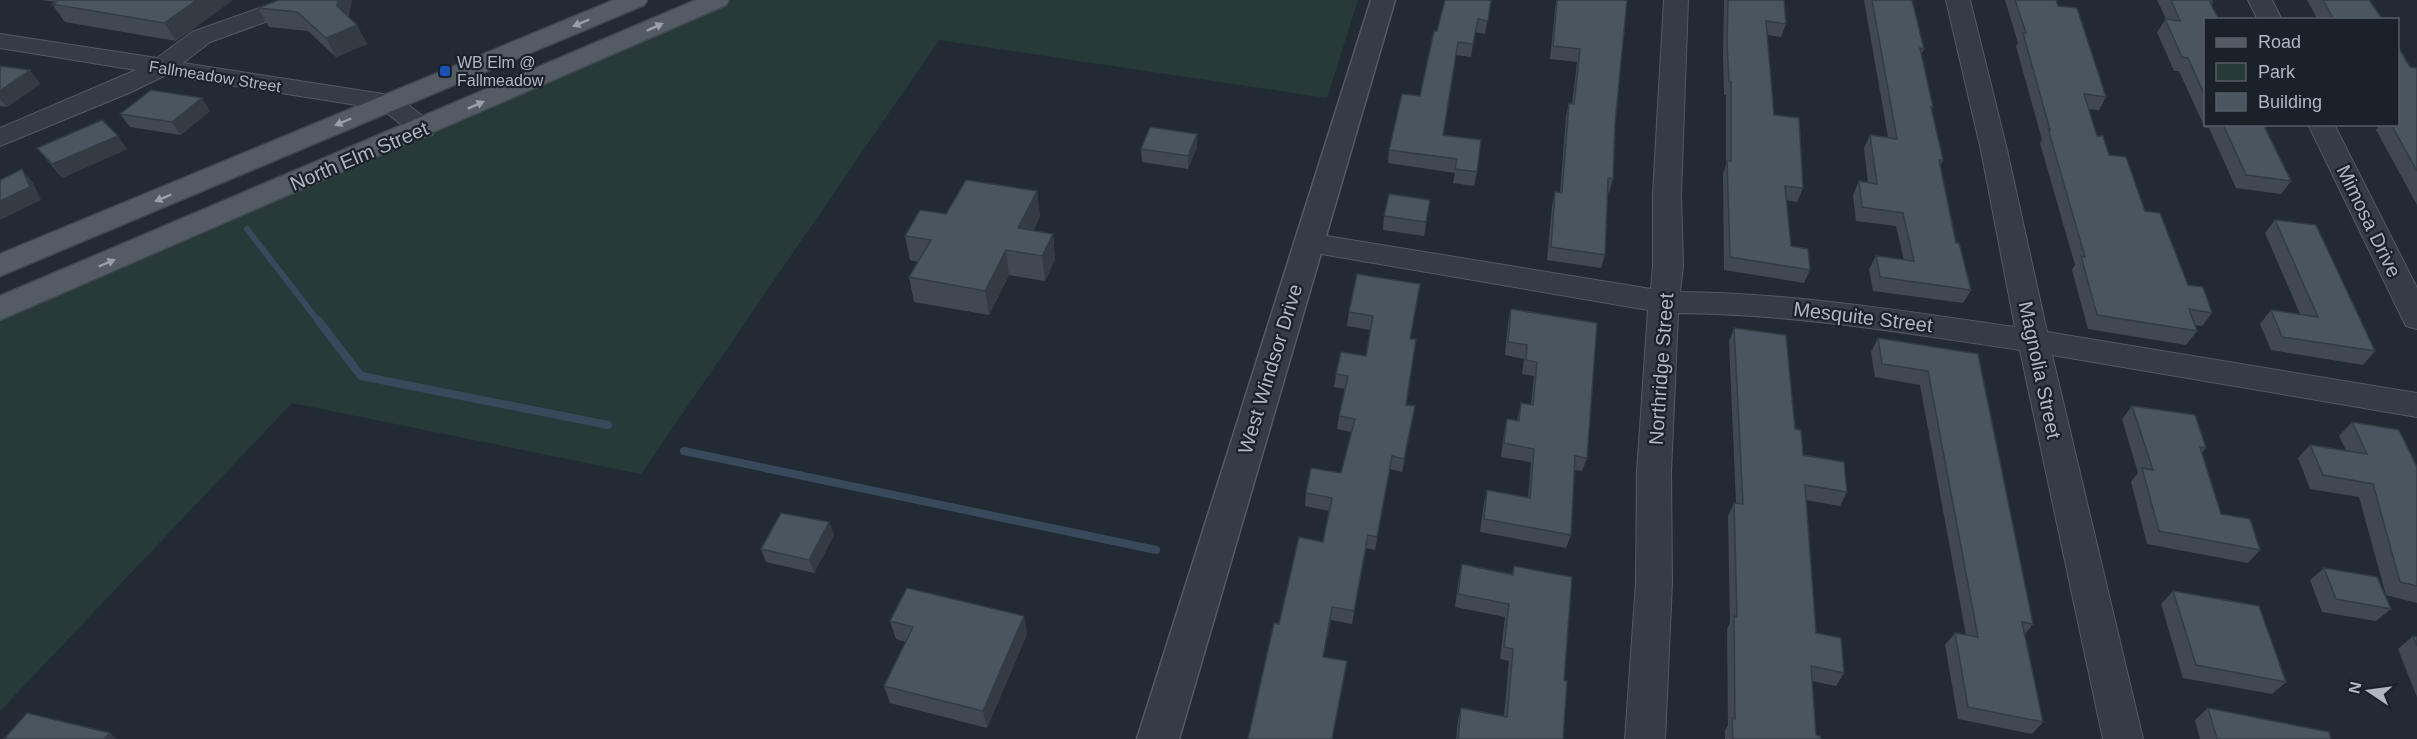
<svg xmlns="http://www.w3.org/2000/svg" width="2417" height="739" font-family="Helvetica,sans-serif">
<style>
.green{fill:#273a39}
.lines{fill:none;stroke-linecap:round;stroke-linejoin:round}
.stream-far1{stroke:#38495c;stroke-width:6}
.stream{stroke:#38495c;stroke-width:8}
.minor-casing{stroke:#525a63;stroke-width:2}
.tertiary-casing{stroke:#525a63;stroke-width:3}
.primary-casing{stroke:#414852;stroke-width:3}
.minor{fill:#353c45;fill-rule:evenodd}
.tertiary{fill:#353c45;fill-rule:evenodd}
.primary{fill:#535b65;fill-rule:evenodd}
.wall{fill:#404953}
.shaded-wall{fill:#343c43}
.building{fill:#4a5560;stroke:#343c43;stroke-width:1.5}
.oneway{fill:#98a0ab}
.transit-dot{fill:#1a4fb4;stroke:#1a2129;stroke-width:2}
.labels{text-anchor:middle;stroke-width:4.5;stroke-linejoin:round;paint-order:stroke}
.far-poi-label{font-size:16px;fill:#afb7c2;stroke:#1a2129;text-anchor:start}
.far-street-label{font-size:16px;fill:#afb7c2;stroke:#1a2129}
.street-label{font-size:20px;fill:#afb7c2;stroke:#1a2129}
</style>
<rect width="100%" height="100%" fill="#222b34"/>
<polygon class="green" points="734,0 1358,0 1327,98 939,40 641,474 292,403 0,711 0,319"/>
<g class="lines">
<polyline class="stream-far1" points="247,229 319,322"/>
<g class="stream">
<polyline points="318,320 361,376 608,425"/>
<polyline points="684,451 1156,550"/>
</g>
<g class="minor-casing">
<g id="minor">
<polygon points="282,0 316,0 312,5 210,42 183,63 390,95 399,98 432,123 436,129 432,135 423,137 414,135 382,109 166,75 129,93 0,146 0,128 136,70 0,48 0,34 157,58 192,32"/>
<path d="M1664 0H1688L1681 194 1683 266 1680 292C1793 293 1903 311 2015 327L1981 150 1946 0H1970L2007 150 2047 332 2417 393V417L2052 355 2143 739H2103L2020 350C1906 333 1794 314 1678 313L1671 472 1672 583 1665 739H1625L1636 583 1637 472 1648 310 1298 250 1294 243 1298 236 1308 233 1651 289 1653 266V194Z"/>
<polygon points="2248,0 2272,0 2282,20 2258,20"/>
<polygon points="2308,124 2334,124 2417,288 2417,329 2406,326 2402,318"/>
</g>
</g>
<g class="tertiary-casing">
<polygon id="tertiary" points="1371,0 1395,0 1179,739 1137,739"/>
</g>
<g class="primary-casing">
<g id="primary">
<polygon points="614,0 647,0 644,5 0,276 0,254"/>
<polygon points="696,0 729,0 726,5 0,320 0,296"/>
</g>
</g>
<use href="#minor" class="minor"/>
<use href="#tertiary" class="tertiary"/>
<use href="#primary" class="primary"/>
</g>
<g class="wall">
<polygon points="41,0 233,0 176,41 65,22 52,4 56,2"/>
<polygon points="279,0 352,0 348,17 357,25 367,44 336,57 308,31 269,27 258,8"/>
<polygon points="1491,0 1485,34 1475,32 1471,57 1456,55 1443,135 1477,172 1474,186 1453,183 1455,173 1388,163 1389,150 1420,96 1437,31"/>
<polygon points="1556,0 1627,0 1615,123 1613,179 1609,193 1608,192 1605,255 1601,268 1547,260 1552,206 1555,192 1560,193 1566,116 1569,103 1572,104 1577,62 1550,59"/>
<polygon points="1724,0 1784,0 1786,24 1781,37 1767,35 1774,115 1803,188 1797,202 1786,200 1791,246 1810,270 1804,283 1724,270 1723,174 1726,165 1726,95 1724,95 1723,58"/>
<polygon points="1864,0 1912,0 1924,49 1921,55 1933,107 1931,111 1943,160 1940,166 1956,243 1971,290 1963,303 1873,291 1869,269 1876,256 1904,260 1896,226 1856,221 1853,195 1859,181 1868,183 1864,148 1870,135 1888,137"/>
<polygon points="2005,0 2056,0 2058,6 2106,97 2099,110 2089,109 2097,136 2145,211 2188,285 2212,313 2202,326 2194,325 2197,331 2186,345 2088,329 2072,270 2075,265 2040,143 2042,140 2016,46 2018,43"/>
<polygon points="2157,0 2212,0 2213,2 2205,20 2205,124 2265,124 2264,125 2291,181 2281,194 2236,188 2209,128 2205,128 2179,71 2174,71 2157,32 2166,19"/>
<polygon points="2307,0 2369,0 2383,20 2318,20"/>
<polygon points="0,66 40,84 7,107 0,106"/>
<polygon points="2410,67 2417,68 2417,205 2376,130 2378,128 2376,124 2397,124"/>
<polygon points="210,111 181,135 130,127 120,114"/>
<polygon points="1197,134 1197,147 1188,169 1142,162 1141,149"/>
<polygon points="37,148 127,149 62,178"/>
<polygon points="1037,191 1040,216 1033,231 1053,234 1055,259 1045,281 1009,275 989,315 914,302 909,277 918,262 910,260 905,236"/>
<polygon points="1430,200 1424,236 1383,230 1384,216"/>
<polygon points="2275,220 2375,351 2363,365 2271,350 2260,324 2271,310 2300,314 2265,233"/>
<polygon points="1420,284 1410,339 1406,405 1415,406 1402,472 1390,469 1375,550 1366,548 1352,624 1331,620 1323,657 1347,661 1345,674 1279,624 1323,542 1329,511 1305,506 1306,493 1341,473 1351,432 1337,429 1339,416 1345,389 1334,387 1336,374 1366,356 1371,330 1347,326 1349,312"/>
<polygon points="1511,309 1587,458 1582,471 1574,470 1571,535 1566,548 1480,532 1484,503 1487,490 1528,498 1531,462 1501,457 1504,433 1507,419 1517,421 1521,403 1531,404 1534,376 1522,374 1524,359 1505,355 1508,323"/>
<polygon points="1734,328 1795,429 1803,455 1847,492 1840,506 1806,500 1816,633 1844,673 1836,686 1812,681 1816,735 1821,739 1725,739 1725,730 1728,725 1727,629 1730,623 1728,516 1734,503 1736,503 1729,341"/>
<polygon points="1878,338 1978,354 2033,624 2025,634 2043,722 2032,734 1958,719 1945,645 1955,633 1966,635 1920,385 1875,377 1871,352"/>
<polygon points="2132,406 2206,448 2202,453 2221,514 2260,550 2248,563 2147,544 2131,482 2138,473 2122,419"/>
<polygon points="2352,422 2417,467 2417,603 2386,595 2359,497 2310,489 2298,458 2310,445 2346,450 2339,436"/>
<polygon points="829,522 834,535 814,573 766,562 761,549"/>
<polygon points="1462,564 1512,574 1514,566 1564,680 1563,739 1456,739 1458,720 1461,708 1504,716 1509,661 1500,659 1505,617 1455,607 1459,577"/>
<polygon points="2324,568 2391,609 2376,621 2322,612 2310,580"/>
<polygon points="2173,591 2286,682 2272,694 2183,678 2161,604"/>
<polygon points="1024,616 1027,634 987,728 890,703 884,686 906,642 896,639 890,621"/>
<polygon points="2413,636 2417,637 2417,697 2398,649"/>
<polygon points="2208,708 2331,739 2200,739 2195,720"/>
</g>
<g class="shaded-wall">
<polygon points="197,0 233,0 176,41 164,23"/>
<polygon points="338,0 352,0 347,25 337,6"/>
<polygon points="357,25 367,44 336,57 326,38"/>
<polygon points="30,70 40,84 7,107 0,99 0,91"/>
<polygon points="202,98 210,111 181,135 172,122"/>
<polygon points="1197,134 1197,147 1188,169 1188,156"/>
<polygon points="118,136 127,149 62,178 52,164"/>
<polygon points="22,169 33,183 41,200 0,220 0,201"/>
<polygon points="1037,191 1040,216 1021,253 1018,228"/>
<polygon points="1053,234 1055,259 1045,281 1042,256"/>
<polygon points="1006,250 1009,275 989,315 985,291"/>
<polygon points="829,522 834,535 814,573 809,560"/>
<polygon points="1332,607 1331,620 1321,669 1323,657"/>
<polygon points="1024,616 1027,634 987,728 983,711"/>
<polygon points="110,733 117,739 104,739"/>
</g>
<g class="building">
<polygon points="59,0 197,0 164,23 52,4"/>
<polygon points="279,0 338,0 337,6 357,25 326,38 297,12 258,8"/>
<polygon points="1445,0 1491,0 1488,21 1478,19 1473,44 1458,42 1443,135 1481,140 1477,172 1455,169 1457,159 1389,150 1402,94 1420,96 1434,31 1437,31"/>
<polygon points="1557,0 1627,0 1615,123 1613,179 1608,178 1605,255 1551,247 1555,192 1562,193 1569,103 1574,104 1580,49 1553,46"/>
<polygon points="1728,0 1784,0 1786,24 1766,21 1774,115 1799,118 1803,188 1785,186 1791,246 1808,249 1810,270 1730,257 1727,161 1731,161 1731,82 1729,81 1727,45"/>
<polygon points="1872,0 1912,0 1924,49 1920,48 1933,107 1931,107 1943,160 1939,160 1956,243 1959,243 1971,290 1880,277 1876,256 1914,261 1903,213 1862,207 1859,181 1877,184 1870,135 1897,139"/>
<polygon points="2015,0 2056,0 2058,6 2077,8 2106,97 2084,94 2097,136 2103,136 2109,155 2126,157 2145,211 2160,213 2188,285 2203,287 2212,313 2189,309 2197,331 2097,315 2081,256 2085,257 2048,129 2050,130 2023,33 2026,33"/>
<polygon points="2171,0 2212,0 2213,2 2210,2 2219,20 2205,20 2205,96 2188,58 2182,57 2165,19 2180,21"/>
<polygon points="2323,0 2369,0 2383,20 2334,20"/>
<polygon points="2397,45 2410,67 2417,68 2417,171 2391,124 2397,124"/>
<polygon points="0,66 30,70 0,91"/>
<polygon points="151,90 202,98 172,122 120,114"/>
<polygon points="102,120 118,136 52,164 37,148"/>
<polygon points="2223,124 2263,124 2291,181 2246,175"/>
<polygon points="1150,127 1197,134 1188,156 1141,149"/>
<polygon points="22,169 30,187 0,201 0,180"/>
<polygon points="966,180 1037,191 1018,228 1053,234 1042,256 1006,250 985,291 909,277 931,240 905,236 920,210 946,214"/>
<polygon points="1389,194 1430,200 1426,222 1384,216"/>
<polygon points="2275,220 2316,225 2375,351 2282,337 2271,310 2318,317"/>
<polygon points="1357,274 1420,284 1410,339 1416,339 1406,405 1415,406 1404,459 1392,456 1377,537 1368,535 1354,611 1332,607 1323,657 1347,661 1332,739 1248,739 1274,623 1279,624 1299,537 1323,542 1332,498 1306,493 1311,468 1341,473 1355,419 1339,416 1348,376 1336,374 1341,352 1366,356 1373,316 1349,312"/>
<polygon points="1511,309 1597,323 1587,458 1575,456 1571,535 1484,519 1487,490 1530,498 1534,449 1504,443 1507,419 1519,421 1521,403 1533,405 1537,362 1526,360 1527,345 1508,342"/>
<polygon points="1734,328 1786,335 1795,429 1801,430 1803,455 1844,462 1847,492 1805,485 1816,633 1841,638 1844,673 1811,666 1816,735 1820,736 1821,739 1733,739 1732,718 1735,719 1734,616 1737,617 1734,503 1743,504"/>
<polygon points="1878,338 1978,354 2033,624 2022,622 2043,722 1968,707 1955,633 1978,637 1928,371 1882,364"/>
<polygon points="2132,406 2195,415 2206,448 2200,447 2221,514 2250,519 2260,550 2159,531 2142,468 2153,470"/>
<polygon points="2352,422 2399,430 2417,467 2417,586 2400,582 2373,484 2323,475 2310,445 2367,454"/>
<polygon points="781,513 829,522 809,560 761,549"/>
<polygon points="1462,564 1513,575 1514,566 1572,577 1564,680 1567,681 1563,739 1458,739 1461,708 1507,717 1513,649 1504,647 1509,604 1458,594"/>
<polygon points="2324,568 2377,577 2391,609 2336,599"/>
<polygon points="907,588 1024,616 983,711 884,686 913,627 890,621"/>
<polygon points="2173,591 2259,606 2286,682 2196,665"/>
<polygon points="2413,636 2417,637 2417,646"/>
<polygon points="2208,708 2329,732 2331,739 2217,739"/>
<polygon points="27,713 110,733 104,739 4,739"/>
</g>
<defs><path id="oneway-solid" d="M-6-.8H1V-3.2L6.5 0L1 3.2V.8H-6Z" transform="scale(1.5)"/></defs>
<g class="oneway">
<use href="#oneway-solid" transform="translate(581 23) rotate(157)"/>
<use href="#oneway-solid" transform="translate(655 27) rotate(-24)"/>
<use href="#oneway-solid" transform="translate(476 105) rotate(-24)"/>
<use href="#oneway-solid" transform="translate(343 122) rotate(157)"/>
<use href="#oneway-solid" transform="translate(163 198) rotate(157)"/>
<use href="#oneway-solid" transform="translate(107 263) rotate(-23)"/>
</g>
<rect class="transit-dot" x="439" y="65" width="12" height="12" rx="3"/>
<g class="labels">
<g class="far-poi-label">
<text x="457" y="68">WB Elm @<tspan x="457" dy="18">Fallmeadow</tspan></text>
</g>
<g class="far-street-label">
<text transform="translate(215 76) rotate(9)" y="6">Fallmeadow Street</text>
</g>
<g class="street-label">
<text transform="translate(359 156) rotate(-23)" y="7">North Elm Street</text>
<text transform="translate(2369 221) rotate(64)" y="7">Mimosa Drive</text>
<text transform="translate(1863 317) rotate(7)" y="7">Mesquite Street</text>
<text transform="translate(1270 369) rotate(-73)" y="7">West Windsor Drive</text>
<text transform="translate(1661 369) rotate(-86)" y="7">Northridge Street</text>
<text transform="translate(2040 370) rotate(78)" y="7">Magnolia Street</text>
</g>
</g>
<rect x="2204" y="18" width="195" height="108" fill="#1a2129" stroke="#565d66" stroke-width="1.5"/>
<rect x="2216" y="38" width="30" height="9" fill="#535b65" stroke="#565d66" stroke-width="1.5"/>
<text x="2258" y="48" font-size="18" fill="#afb7c2">Road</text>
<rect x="2216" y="63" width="30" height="18" fill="#273a39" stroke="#565d66" stroke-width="1.5"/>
<text x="2258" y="78" font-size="18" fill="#afb7c2">Park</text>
<rect x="2216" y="93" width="30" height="18" fill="#4a5560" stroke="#565d66" stroke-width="1.5"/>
<text x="2258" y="108" font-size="18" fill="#afb7c2">Building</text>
<g transform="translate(2369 691) rotate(283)" stroke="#1a2129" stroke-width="4.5" paint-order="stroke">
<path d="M0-4.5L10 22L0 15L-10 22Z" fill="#afb7c2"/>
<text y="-9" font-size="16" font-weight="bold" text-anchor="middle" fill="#afb7c2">N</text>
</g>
</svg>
